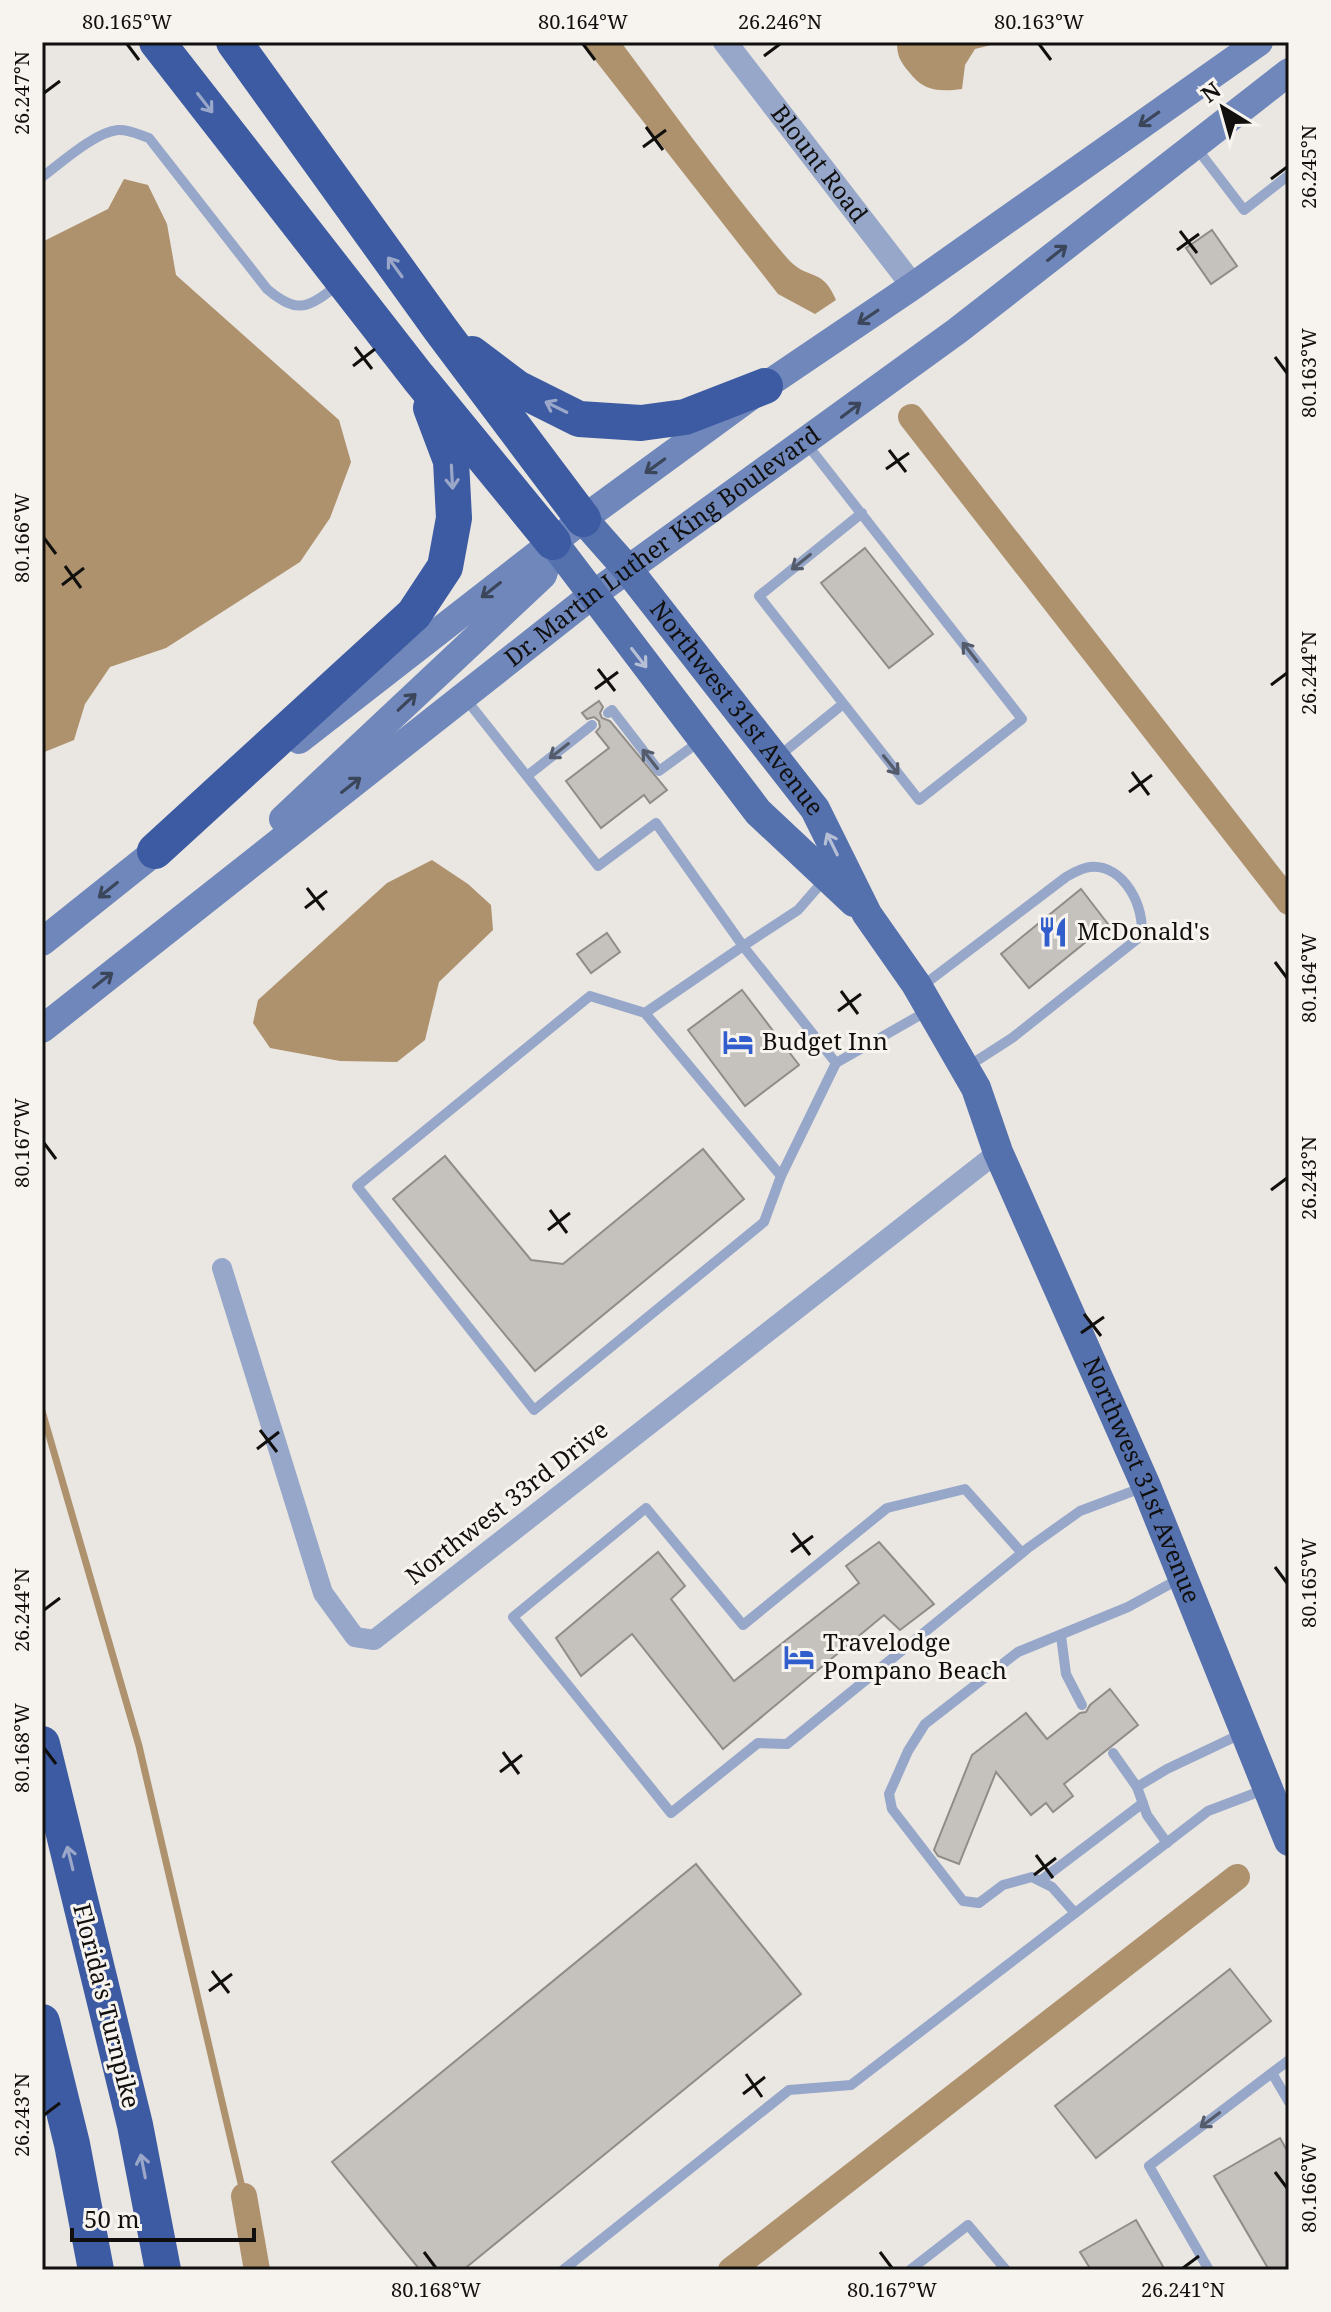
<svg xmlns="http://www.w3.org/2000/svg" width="1331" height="2312" font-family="'Noto Serif',serif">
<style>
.water{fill:#ae926e}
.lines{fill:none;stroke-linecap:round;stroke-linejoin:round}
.stream{stroke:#ae926e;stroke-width:7}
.canal{stroke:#ae926e;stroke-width:26}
.building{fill:#c5c1bd;stroke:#908c88;stroke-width:2}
.service{stroke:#96a7ca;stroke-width:10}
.minor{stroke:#96a7ca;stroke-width:20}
.tertiary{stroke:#96a7ca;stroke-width:24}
.secondary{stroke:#6f87ba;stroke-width:28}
.primary{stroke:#5470ad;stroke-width:30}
.motorway{stroke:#3c5ba2;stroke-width:36}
.oneway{stroke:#9aa7c8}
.oneway2{stroke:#3b465b}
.oneway3{stroke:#545c6c}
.oneway4{stroke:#b6bfd4}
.ticks{fill:none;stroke:#11100e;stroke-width:3}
.labels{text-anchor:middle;stroke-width:6;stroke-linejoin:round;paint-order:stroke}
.street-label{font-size:24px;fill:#11100e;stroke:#f7f3ee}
.poi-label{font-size:24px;fill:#11100e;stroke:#f7f3ee;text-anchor:start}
.neatline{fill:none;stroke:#11100e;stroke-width:3}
.ticks-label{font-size:20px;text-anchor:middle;fill:#11100e}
</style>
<rect width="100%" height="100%" fill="#eae6e1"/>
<g class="water">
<path d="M581 42H621C675 115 729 189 787 258 808 282 822 266 836 300L815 314 778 294Z"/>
<path d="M897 42H1003L975 49 965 65 962 89C939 92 923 91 909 72 900 61 897 56 897 42Z"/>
<polygon points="124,179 148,185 167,224 176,275 339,420 351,462 330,518 300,562 166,648 110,667 85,704 74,740 42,753 42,242 108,209"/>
<polygon points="432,860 468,884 491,905 493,930 439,982 425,1040 397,1062 340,1061 270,1048 253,1023 258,1000 387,883"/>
</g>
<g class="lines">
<polyline class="stream" points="42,1411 139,1746 244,2196"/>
<g class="canal">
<polyline points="911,417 1289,902"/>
<polyline points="244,2196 257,2270"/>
<polyline points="731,2270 1237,1877"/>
</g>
</g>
<g class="building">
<polygon points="1212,230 1237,266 1211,284 1186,248"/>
<polygon points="865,548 933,634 889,668 821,583"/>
<polygon points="599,701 603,707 600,713 602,718 610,721 667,790 650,803 644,795 601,828 566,781 609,748 596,732 600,727 599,721 594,717 587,719 582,713"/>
<polygon points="1081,889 1108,924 1029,988 1001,954"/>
<polygon points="607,933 620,952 591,973 577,954"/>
<polygon points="742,990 799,1065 745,1106 688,1030"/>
<polygon points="703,1149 744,1199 535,1371 393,1199 445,1156 531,1260 563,1264"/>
<polygon points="879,1542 934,1604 900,1630 884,1615 723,1749 632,1634 581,1676 556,1638 658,1552 685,1586 671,1599 734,1681 859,1583 846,1566"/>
<polygon points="1110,1689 1138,1725 1064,1784 1073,1796 1053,1812 1046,1803 1031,1815 996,1772 959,1864 938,1856 934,1850 972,1755 1026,1713 1047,1739 1080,1713 1086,1712 1090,1705"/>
<polygon points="696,1864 801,1994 463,2270 420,2270 332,2162"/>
<polygon points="1230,1969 1271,2021 1096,2158 1055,2106"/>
<polygon points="1280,2138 1289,2154 1289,2270 1269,2270 1214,2176"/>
<polygon points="1136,2220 1165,2270 1091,2270 1080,2252"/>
</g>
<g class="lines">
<g class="service">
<polyline points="1195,146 1244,210 1289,175"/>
<path d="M42 177C61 163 95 132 118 130 129 129 139 135 149 138L267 289C299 316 309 307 339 284"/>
<polyline points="806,443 1022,719 919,800 759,596 862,513"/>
<polyline points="465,698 598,866 656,823 743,946 798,910 825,879"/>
<polyline points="608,713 612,710 659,771 700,741"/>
<polyline points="779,756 843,704"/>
<polyline points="527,776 592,725"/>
<path d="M921 987 1066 877C1073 873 1081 868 1090 867 1124 864 1146 908 1141 936L1012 1038 967 1067"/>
<polyline points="645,1013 590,996 357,1186 534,1410 764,1222 781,1176 645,1013 743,946 836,1063 929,1010"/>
<polyline points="781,1176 836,1063"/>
<polyline points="1022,1553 965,1489 887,1508 743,1625 646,1508 513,1617 671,1813 758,1743 787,1744 1022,1553 1028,1548 1080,1511 1144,1487"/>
<polyline points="1061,1636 1066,1674 1082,1705"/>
<polyline points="1113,1753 1137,1787"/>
<polyline points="1167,1843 1147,1815 1137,1787 1167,1769 1243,1733"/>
<polyline points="1040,1881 1143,1803"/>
<polyline points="1075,1913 1052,1887 1032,1877 1003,1885 979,1903 963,1901 892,1809 889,1794 908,1751 925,1724 1018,1652 1128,1607 1179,1579"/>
<polyline points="1272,2073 1289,2102"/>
<polyline points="563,2270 789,2090 851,2085 1208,1811 1266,1789"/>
<polyline points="910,2270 968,2225 1006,2270"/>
<polyline points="1209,2270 1149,2166 1289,2060"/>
</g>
<polyline class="minor" points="222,1268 323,1593 355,1637 374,1640 998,1152"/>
<path class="tertiary" id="s1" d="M725 42 913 286"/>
<g class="secondary">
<polyline points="299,740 583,519 765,386 913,286 1259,42"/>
<polyline points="283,819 543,575 553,542"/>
<polyline points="42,942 171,839"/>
<path id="s2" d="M42 1029 591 596 957 331 1289 72"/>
</g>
<g class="primary">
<path id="s3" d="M583 519 629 571 815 809 867 914 916 984 976 1088 998 1152 1146 1486 1289 1841"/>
<polyline points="553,542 758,812 854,902"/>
</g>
<g class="motorway">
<polyline points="157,42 418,377 553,542"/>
<polyline points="234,42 441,330 583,519"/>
<polyline points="472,354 517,388 579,419 641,423 685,417 765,386"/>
<polyline points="155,851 414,614 445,567 454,518 451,461 431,408"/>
<polyline points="42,1744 135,2125 163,2270"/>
<polyline points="42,2022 72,2144 96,2270"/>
</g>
</g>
<defs><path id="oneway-shaft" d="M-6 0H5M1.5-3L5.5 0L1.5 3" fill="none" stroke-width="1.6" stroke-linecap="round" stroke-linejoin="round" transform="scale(2)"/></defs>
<g class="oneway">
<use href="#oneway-shaft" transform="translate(205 103) rotate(52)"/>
<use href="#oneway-shaft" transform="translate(395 267) rotate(-126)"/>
<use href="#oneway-shaft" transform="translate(556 407) rotate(-154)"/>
<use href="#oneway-shaft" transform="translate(452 477) rotate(87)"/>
<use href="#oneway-shaft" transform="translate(70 1858) rotate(-104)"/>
<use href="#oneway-shaft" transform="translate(143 2166) rotate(-101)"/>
</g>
<g class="oneway2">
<use href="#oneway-shaft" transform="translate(1149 119) rotate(145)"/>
<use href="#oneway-shaft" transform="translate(1057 253) rotate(-38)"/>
<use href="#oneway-shaft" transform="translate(868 317) rotate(146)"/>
<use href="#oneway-shaft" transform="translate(851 410) rotate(-37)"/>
<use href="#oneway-shaft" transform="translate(655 466) rotate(144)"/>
<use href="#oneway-shaft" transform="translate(491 590) rotate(142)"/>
<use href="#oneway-shaft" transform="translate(407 702) rotate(-43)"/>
<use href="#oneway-shaft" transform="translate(351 785) rotate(-38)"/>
<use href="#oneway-shaft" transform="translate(108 890) rotate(141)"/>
<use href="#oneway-shaft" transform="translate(103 980) rotate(-38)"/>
</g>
<g class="oneway3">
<use href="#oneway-shaft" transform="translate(801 562) rotate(141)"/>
<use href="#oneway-shaft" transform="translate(970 652) rotate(-128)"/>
<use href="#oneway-shaft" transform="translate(559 751) rotate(142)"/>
<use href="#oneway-shaft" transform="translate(650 759) rotate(-128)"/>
<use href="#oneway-shaft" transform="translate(891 765) rotate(51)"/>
<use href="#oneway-shaft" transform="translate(1210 2120) rotate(143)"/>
</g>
<g class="oneway4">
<use href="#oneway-shaft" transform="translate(639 658) rotate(52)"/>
<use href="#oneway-shaft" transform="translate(832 844) rotate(-116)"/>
</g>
<path class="ticks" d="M127 44 139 60M583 44 595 60M1039 44 1051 60M764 56 780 44M44 93 60 81M646 127 663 150M643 147 666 130M1271 179 1287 167M1180 231 1197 253M1177 250 1199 234M355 347 372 369M1275 357 1287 373M353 366 375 349M889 450 906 472M886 469 909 453M44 538 56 554M65 566 81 588M62 585 84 568M598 669 615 691M1271 685 1287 673M595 689 618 672M1132 772 1149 795M1129 792 1152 775M307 888 324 910M305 908 327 891M1275 962 1287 978M841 991 858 1014M838 1011 861 994M44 1143 56 1159M1271 1190 1287 1178M550 1210 567 1233M548 1230 570 1213M1084 1314 1101 1336M1081 1333 1104 1317M260 1430 277 1452M257 1449 279 1432M793 1533 810 1555M791 1552 813 1536M1275 1567 1287 1583M44 1610 60 1598M44 1748 56 1764M503 1752 519 1774M500 1772 522 1755M1036 1855 1053 1878M1034 1875 1056 1858M212 1971 229 1993M209 1991 232 1974M746 2074 762 2097M743 2094 765 2077M44 2115 60 2103M1275 2172 1287 2188M424 2252 436 2268M880 2252 892 2268M1183 2268 1199 2256"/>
<defs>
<g id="restaurant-bare" transform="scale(2.4)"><path d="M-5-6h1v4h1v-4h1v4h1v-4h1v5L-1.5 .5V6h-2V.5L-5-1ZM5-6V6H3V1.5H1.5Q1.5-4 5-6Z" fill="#325dcd" stroke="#f7f3ee" stroke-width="2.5" paint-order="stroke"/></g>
<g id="hotel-bare" transform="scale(2.4)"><path d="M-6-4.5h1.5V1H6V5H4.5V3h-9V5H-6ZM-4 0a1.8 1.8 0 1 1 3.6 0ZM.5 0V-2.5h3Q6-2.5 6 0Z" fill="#325dcd" stroke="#f7f3ee" stroke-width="2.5" paint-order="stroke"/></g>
</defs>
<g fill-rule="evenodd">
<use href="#restaurant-bare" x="1053" y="932"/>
<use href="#hotel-bare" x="738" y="1042"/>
<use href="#hotel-bare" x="799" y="1657"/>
</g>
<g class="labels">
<g class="street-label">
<text dy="8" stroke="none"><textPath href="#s1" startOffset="154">Blount Road</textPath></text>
<text dy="8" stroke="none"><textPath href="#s2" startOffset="786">Dr. Martin Luther King Boulevard</textPath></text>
<text dy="8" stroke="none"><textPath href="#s3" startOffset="244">Northwest 31st Avenue</textPath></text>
<text dy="8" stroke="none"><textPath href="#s3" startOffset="1120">Northwest 31st Avenue</textPath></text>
<text transform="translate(507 1503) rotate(-38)" y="8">Northwest 33rd Drive</text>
<text transform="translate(106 2006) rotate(76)" y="8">Florida's Turnpike</text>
</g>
<g class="poi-label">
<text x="1077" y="940">McDonald's</text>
<text x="762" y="1050">Budget Inn</text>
<text x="823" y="1651">Travelodge<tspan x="823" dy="28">Pompano Beach</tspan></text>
</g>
</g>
<rect width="1331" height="2312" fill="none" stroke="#f7f3ee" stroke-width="88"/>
<g transform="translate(1223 108) rotate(323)" stroke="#f7f3ee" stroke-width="6" paint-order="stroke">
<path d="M0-6L14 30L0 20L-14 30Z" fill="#11100e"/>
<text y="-12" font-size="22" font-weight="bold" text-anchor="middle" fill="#11100e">N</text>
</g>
<path d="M72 2228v12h182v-12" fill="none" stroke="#11100e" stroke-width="4"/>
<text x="84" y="2228" font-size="24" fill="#11100e" stroke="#f7f3ee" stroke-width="6" paint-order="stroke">50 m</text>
<rect x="44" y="44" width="1243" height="2224" class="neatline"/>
<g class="ticks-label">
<text x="127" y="29">80.165°W</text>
<text x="583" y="29">80.164°W</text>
<text x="780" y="29">26.246°N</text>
<text x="1039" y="29">80.163°W</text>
<text transform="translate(22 93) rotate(-90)" y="7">26.247°N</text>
<text transform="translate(1309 167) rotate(-90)" y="7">26.245°N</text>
<text transform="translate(1309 373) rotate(-90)" y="7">80.163°W</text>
<text transform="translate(22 538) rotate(-90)" y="7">80.166°W</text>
<text transform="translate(1309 673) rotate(-90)" y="7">26.244°N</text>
<text transform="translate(1309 978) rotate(-90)" y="7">80.164°W</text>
<text transform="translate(22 1143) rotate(-90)" y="7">80.167°W</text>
<text transform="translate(1309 1178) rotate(-90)" y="7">26.243°N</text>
<text transform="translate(1309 1583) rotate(-90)" y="7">80.165°W</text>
<text transform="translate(22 1610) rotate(-90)" y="7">26.244°N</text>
<text transform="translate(22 1748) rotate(-90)" y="7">80.168°W</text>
<text transform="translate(22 2115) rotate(-90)" y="7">26.243°N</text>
<text transform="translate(1309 2188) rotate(-90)" y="7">80.166°W</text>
<text x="436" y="2297">80.168°W</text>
<text x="892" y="2297">80.167°W</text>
<text x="1183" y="2297">26.241°N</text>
</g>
</svg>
